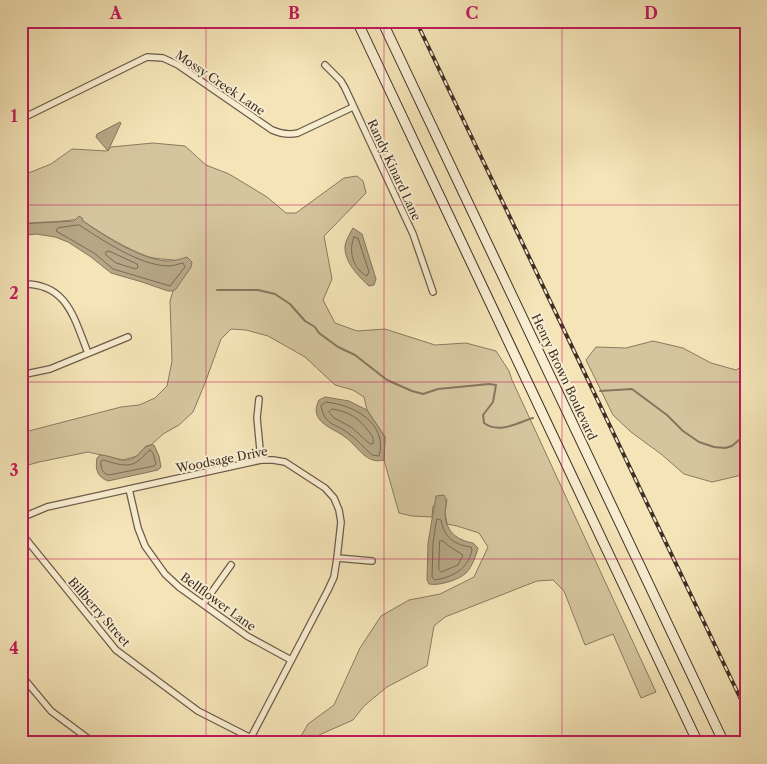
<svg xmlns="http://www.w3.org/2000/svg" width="767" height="764" font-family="'Libre Caslon Text',serif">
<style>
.green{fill:#d5c59e;stroke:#8a7a62}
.water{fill:#b6a685;stroke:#86765f}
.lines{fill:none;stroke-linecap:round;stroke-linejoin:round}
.shore{stroke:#7a6a55;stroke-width:1}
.stream{stroke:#86765f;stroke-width:2}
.minor-casing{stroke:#6c5c4a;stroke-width:8}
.secondary-casing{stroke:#3f2f25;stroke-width:11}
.minor{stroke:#f8edd0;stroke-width:5.5}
.secondary{stroke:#f8edd0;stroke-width:9}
.rail-casing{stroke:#3f2f25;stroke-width:4}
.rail{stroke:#f8edd0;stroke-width:2;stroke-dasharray:5.5;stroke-linecap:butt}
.grid{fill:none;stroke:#c2185b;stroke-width:1;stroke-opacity:0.55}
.labels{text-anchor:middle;stroke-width:4;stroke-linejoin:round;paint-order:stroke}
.street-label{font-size:12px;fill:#3f2f25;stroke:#f8edd0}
.neatline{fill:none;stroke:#c2185b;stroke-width:2}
.grid-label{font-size:16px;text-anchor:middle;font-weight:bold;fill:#c2185b}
</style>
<rect width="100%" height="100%" fill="#f4e4b7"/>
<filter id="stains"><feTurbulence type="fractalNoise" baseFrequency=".004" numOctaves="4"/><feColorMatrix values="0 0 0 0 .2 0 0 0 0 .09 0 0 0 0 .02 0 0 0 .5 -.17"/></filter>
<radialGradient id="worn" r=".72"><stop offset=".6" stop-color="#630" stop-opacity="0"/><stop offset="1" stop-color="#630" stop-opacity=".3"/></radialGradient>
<g class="green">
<path d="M153 143 185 146 206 165 229 174 249 186 267 197 286 213H296L344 178 357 176 363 181 366 193 324 236 332 279 323 300 335 323 357 331 385 329 435 345 466 343 496 351 509 371 512 380 656 692 641 698 613 634 585 645 564 591 553 580 537 581 445 617 434 626 427 666 387 687 364 706 353 720 319 735 317 743H297L308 724 334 705 360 648 381 616 409 600 440 594 474 577 488 547 479 533 457 526 447 524 445 513 447 499 433 506 432 517 412 516 399 513 384 460 385 437 367 410 364 397 353 390 335 385 305 357 268 336 246 330 231 329 221 339 205 383 193 412 179 425 163 434 151 445 146 446 137 456 123 460 88 452 39 462 21 467V433L121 407 139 405 155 398 167 386 172 361 170 301 173 291 191 267C186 265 179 261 173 260 164 259 157 259 149 257 125 248 104 235 83 221L82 218C62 223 42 221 21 224V176L51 164 72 149 107 151 111 147Z"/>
<polygon points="653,341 683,348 711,363 736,370 746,364 746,474 712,482 684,474 661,454 631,432 613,415 586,360 596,347 626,348"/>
</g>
<g class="water">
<polygon points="120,122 121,123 108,151 96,137 97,134"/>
<path d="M79 216 82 218 83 221C104 236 141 260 168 261 174 261 181 259 187 257L192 262 191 267 176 289 173 291H168L142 282 111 273 91 257 68 242 55 237 36 234 21 236V224L74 221Z"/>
<path d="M353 228 362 234 376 279 374 285 369 286C359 277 344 262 345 246 346 240 350 233 353 228Z"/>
<path d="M325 397 349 401 367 410 385 437 384 460C366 465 358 446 345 437 332 427 308 422 319 400Z"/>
<path d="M151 445H154L159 456 161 467 158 470 108 481C97 477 95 469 97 458L100 455C112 455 124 465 135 457 142 453 142 447 151 445Z"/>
<path d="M444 495C448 501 445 507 445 514 446 532 457 540 473 543L478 548C476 556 472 567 466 573 459 580 439 586 429 584L427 580 428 543 436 496Z"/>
</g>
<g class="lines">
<g class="shore">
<path d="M79 225C103 240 138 265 168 266 173 266 178 264 183 263L185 267 170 286 113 269 94 253 56 231 58 228Z"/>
<path d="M354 237 358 238 369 272 367 276C353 269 348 251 354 237Z"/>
<polygon points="106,252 109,251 137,264 138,267 136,269 116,263 106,255"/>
<path d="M326 402C354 405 388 423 379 456L372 455C364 448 357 439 348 433 335 423 325 426 321 406Z"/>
<path d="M332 409C350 412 359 418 370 433 373 437 374 439 373 444H370L351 427 334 418 329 412Z"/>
<path d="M150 450 153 453 156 464 154 466 109 475C103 474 100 468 101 461L103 460C115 463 127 469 138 461 143 458 145 453 150 450Z"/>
<path d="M437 519 441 520C444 537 454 545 471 547L472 550C468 569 453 577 435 580L432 577 433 543Z"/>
<polygon points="440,541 443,541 450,547 463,555 458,565 441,572 439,570"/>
</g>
<g class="stream">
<path d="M217 290H258L275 294 290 304 305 321 315 327 319 333 338 347 355 355 387 380 412 391 423 394 438 389 489 384 496 385 493 402 483 415 484 423C499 434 517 423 533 418"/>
<polyline points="600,391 632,389 667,415 683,431 699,442 714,447 725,448 732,446 746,434"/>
</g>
<g class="minor-casing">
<g id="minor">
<polyline points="325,65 341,81 345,88 413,234 433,292"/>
<path d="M21 119 147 57 163 58 178 65 272 130C281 134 289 135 298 133L353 107"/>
<path d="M21 284C67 282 74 318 88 353"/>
<polyline points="21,375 50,369 128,337"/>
<polyline points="259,399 257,418 261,460"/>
<polyline points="129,489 138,528 145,546 165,574 179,587 247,636 291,660"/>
<polyline points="21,520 28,515 47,507 261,460 273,460 285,462 325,488 334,498 339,510 341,522 337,558 334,577 328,590 248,743"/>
<polyline points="21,533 116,650 198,711 251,738"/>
<polyline points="337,558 372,561"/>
<polyline points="204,603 231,565"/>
<polyline points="21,675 51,711 94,743"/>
</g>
</g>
<g class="secondary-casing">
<g id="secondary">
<polyline points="357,21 698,743"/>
<polyline points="382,21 724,743"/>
</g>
</g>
<use href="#minor" class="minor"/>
<use href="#secondary" class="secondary"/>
<g class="rail-casing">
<polyline id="rail" points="416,21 746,710"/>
</g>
<use href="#rail" class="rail"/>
</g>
<path class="grid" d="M206 21V743M384 21V743M562 21V743M21 205H746M21 382H746M21 559H746"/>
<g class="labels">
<g class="street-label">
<text transform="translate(220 83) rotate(34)" y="4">Mossy Creek Lane</text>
<text transform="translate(394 170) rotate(65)" y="4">Randy Kinard Lane</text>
<text transform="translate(564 377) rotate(65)" y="4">Henry Brown Boulevard</text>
<text transform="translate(222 460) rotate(-11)" y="4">Woodsage Drive</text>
<text transform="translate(218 602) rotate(36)" y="4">Bellflower Lane</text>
<text transform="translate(99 612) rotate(49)" y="4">Billberry Street</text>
</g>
</g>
<rect width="767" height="764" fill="none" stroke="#f4e4b7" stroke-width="55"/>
<rect x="28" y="28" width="712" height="708" class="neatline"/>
<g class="grid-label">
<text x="116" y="19">A</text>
<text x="294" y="19">B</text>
<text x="472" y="19">C</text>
<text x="651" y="19">D</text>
<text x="14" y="122">1</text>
<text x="14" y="299">2</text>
<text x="14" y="476">3</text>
<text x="14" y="654">4</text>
</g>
<rect width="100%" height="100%" filter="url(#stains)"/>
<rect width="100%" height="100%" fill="url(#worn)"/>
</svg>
